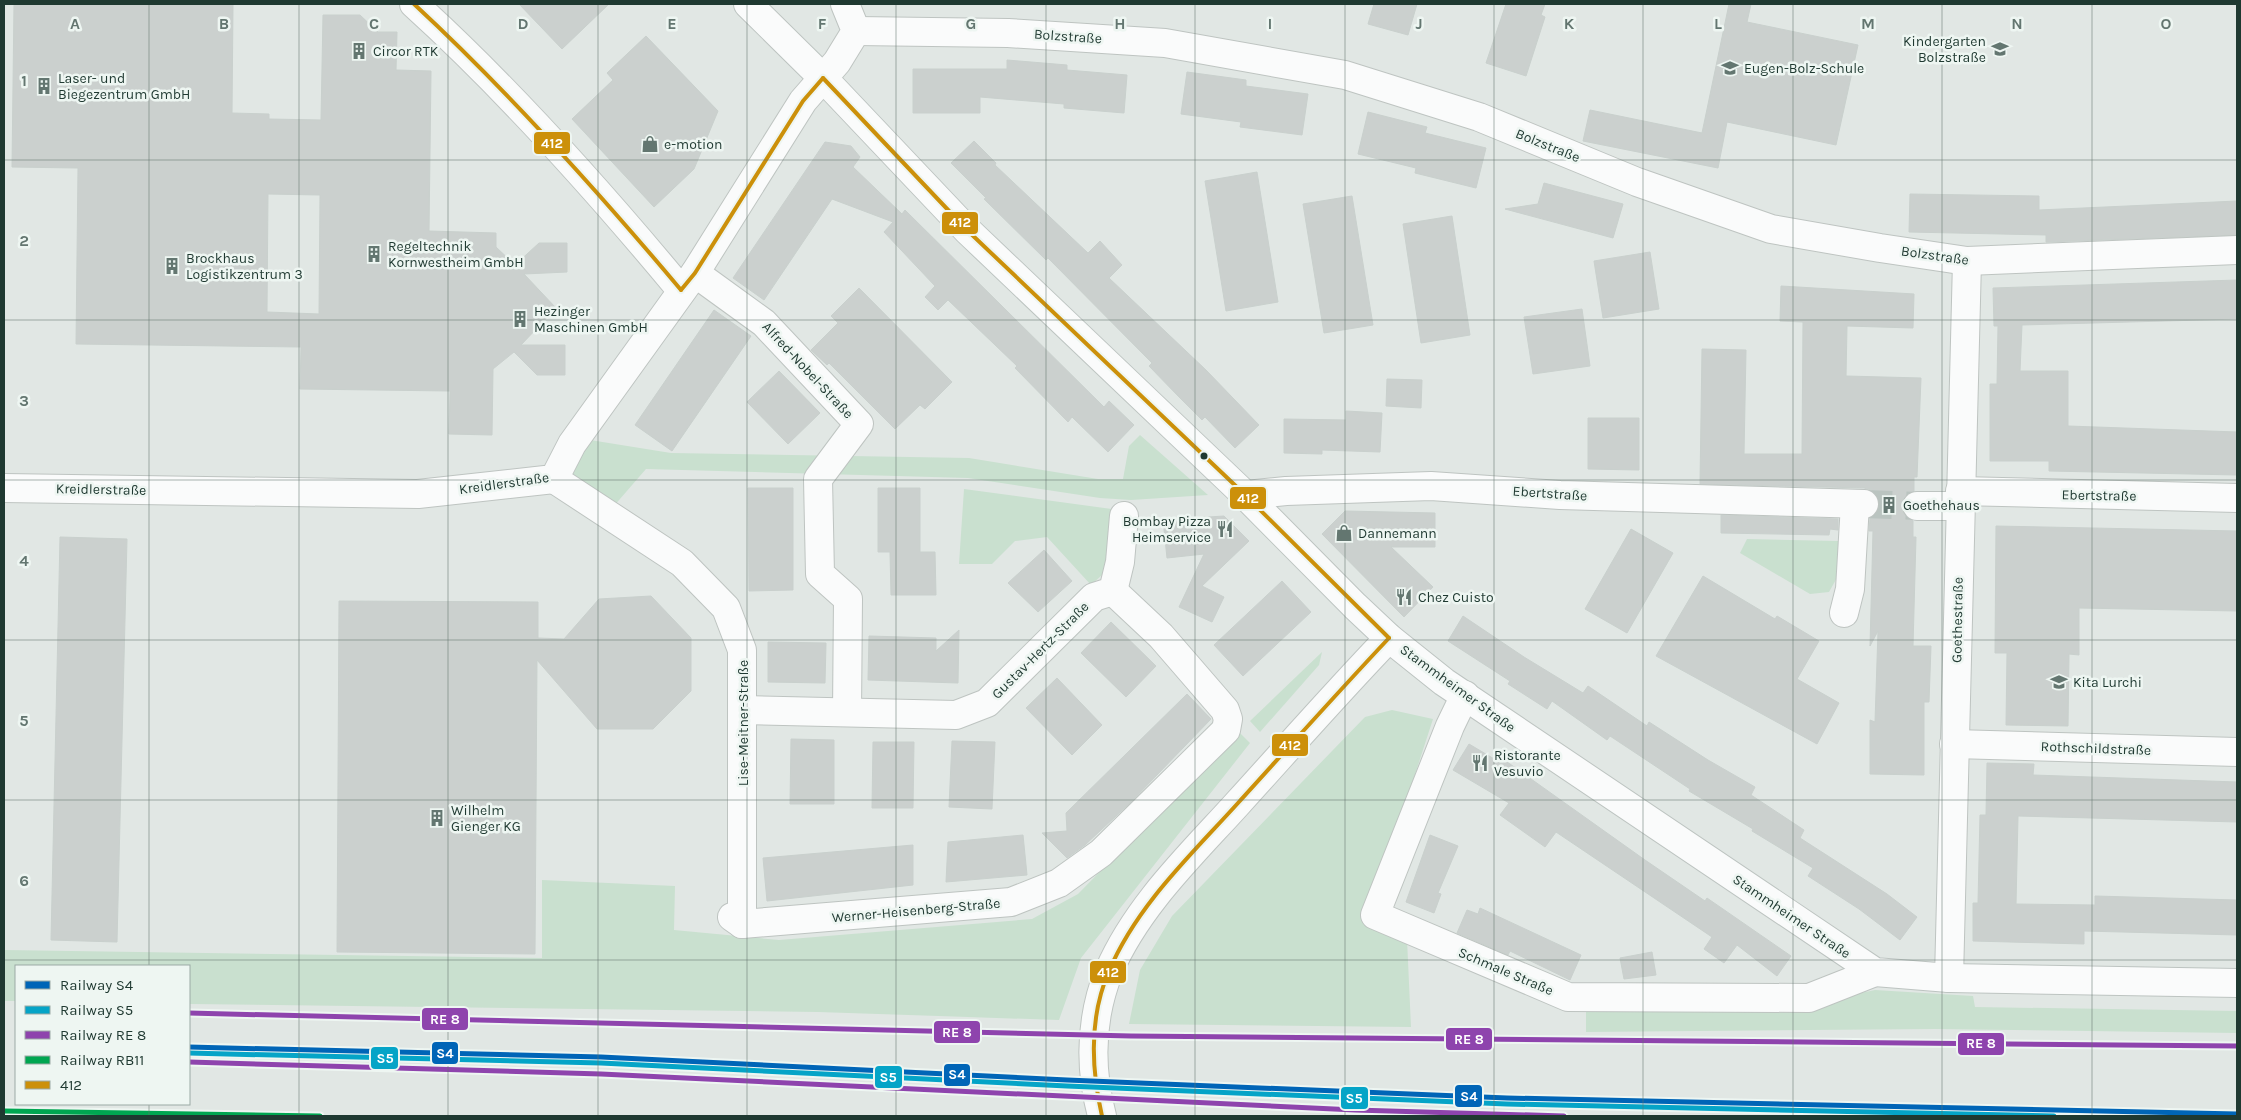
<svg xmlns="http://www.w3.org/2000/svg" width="2241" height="1120" font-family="Karla,sans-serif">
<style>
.green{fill:#c9e0cf}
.building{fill:#cbd0ce;stroke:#c9d0cd;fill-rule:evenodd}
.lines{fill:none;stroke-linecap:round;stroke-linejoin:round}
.minor-tunnel{stroke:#bac4c0;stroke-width:28;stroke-dasharray:28 14;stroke-linecap:butt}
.minor-casing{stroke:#bec4c1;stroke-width:30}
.secondary-casing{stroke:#bdc4c1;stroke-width:30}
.minor{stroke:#fafbfb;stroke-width:28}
.secondary{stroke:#fafbfb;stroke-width:28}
.bus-1-casing{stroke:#eef6f2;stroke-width:8}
.bus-1{stroke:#cc900a;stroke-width:4}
.rail-1-casing{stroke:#eef6f2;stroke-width:9}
.rail-2-casing{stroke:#eef6f2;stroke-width:9}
.rail-3-casing{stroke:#eef6f2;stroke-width:9}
.rail-4-casing{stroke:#eef6f2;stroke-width:9}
.rail-1{stroke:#0065b7;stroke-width:5}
.rail-2{stroke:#05a4c7;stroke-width:5}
.rail-3{stroke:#8e44ad;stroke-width:5}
.rail-4{stroke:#00a651;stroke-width:5}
.grid{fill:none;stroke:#637670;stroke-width:1;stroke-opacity:0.55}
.bus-dot{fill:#1f3931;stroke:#eef6f2;stroke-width:2}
.labels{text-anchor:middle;stroke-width:5;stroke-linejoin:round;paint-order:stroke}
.street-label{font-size:14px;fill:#1f3931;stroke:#eef6f2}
.poi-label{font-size:14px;fill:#1f3931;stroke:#eef6f2;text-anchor:start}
.grid-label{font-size:16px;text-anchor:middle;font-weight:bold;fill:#637670;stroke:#eef6f2;stroke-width:5;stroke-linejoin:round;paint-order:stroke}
.line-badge{stroke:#eef6f2;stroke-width:2}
.badge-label{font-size:14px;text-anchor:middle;font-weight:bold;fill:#fff}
</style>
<rect width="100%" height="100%" fill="#e1e7e4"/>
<g class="green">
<polygon points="1140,435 1208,495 1131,500 1100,498 968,478 646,469 613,507 569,476 590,440 671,453 969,458 1098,479 1123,479 1129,446"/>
<polygon points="964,489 1119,510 1114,564 1091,585 1047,537 1015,541 992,564 959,564"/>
<polygon points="1747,539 1838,541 1838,576 1829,592 1810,594 1740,553"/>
<polygon points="1322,652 1319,665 1260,732 1250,721"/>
<polygon points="1392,710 1433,719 1370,913 1407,939 1411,1027 1129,1024 1140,970 1172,916 1365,717"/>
<polygon points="1238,731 1250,743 1081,958 1059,1020 818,1012 189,1004 189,966 16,966 16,1001 4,1001 4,950 542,958 542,880 675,886 674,930 779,940 1032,919 1078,894"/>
<polygon points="1875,990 1973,996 1975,1007 2237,1011 2237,1033 1935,1029 1586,1032 1586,1003 1809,1004"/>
</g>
<g class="building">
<path d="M14 4H233L232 113 269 114V119L321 120 323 15H360L378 32H397L396 70 431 71 429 231 496 233V247L515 265 539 243H567V272L524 274 556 308 521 345H565V375H537L514 352 493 369 492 435 449 434 450 391 300 389 301 347 76 344 78 168 12 167ZM268 194 320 195 319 314 267 312Z"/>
<polygon points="519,4 609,4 562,49"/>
<polygon points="1374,4 1417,4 1408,35 1368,24"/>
<polygon points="1506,4 1545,4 1541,15 1545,17 1526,76 1486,63"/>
<polygon points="1729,4 1751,4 1747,22 1858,45 1836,145 1727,122 1718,168 1583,141 1590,110 1702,133"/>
<polygon points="646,36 718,111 694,169 654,207 572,119 613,80 607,73"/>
<polygon points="1007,60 1067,65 1067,70 1127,75 1124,113 1064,108 1064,104 980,97 980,113 913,113 913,69 1007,69"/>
<polygon points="1187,72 1246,80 1246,86 1308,94 1302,135 1240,127 1241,122 1181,114"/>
<polygon points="1368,112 1427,127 1425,133 1486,148 1476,188 1415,173 1416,168 1358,154"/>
<polygon points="974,141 996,163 995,165 1088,253 1100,241 1122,265 1109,278 1206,370 1259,425 1235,448 1205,417 1202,420 1179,397 1149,366 1152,363 1048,258 1046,260 984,199 986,198 951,163"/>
<polygon points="825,142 851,146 860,157 853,167 902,214 905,210 1104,407 1109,401 1134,425 1108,452 1072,417 1068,422 1015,368 1017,366 948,300 938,310 925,297 935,286 884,232 893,222 832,199 764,300 733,278"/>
<polygon points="1257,172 1278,302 1226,311 1205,181"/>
<polygon points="1544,183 1623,204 1613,238 1505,209 1538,204"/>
<polygon points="1910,194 2039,196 2039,210 2237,201 2237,235 2046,242 2046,235 1909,232"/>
<polygon points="1352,196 1373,325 1324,333 1303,204"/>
<polygon points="1452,216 1470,335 1421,343 1403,224"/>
<polygon points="1650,252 1659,309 1603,318 1594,261"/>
<polygon points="2237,280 2237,319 2022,325 2020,371 2068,371 2068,426 2237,432 2237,475 2049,471 2049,461 1990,461 1990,384 1997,384 1998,326 1994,326 1993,288"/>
<polygon points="1781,286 1914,294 1913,328 1847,326 1846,376 1921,378 1917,477 1914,477 1914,491 1904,498 1901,506 1904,514 1913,521 1913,537 1916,537 1913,646 1931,646 1929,702 1924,702 1924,775 1870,774 1870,720 1875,722 1878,631 1870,646 1873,531 1869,531 1870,518 1877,513 1880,505 1877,496 1872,490 1864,488 1700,484 1702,349 1746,350 1744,454 1802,454 1803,322 1780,321"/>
<polygon points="859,288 952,382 925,409 920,405 895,429 829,363 827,365 811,350 838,323 831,316"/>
<polygon points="1582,309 1590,366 1533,374 1524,317"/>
<polygon points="714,310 751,336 672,451 635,425"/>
<polygon points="779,371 820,413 788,444 747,402"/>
<polygon points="1387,379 1422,380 1421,408 1386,406"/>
<polygon points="1346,411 1382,413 1380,452 1322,450 1322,454 1284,453 1284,419 1346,420"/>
<polygon points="1588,418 1639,418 1639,470 1588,469"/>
<polygon points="748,488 793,488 793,590 749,591"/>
<polygon points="878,488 920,488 920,552 935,552 936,595 891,595 890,552 878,552"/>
<polygon points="1345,511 1435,513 1435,547 1391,547 1433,587 1404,617 1322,534"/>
<polygon points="1721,515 1838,519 1838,530 1830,529 1829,535 1721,533"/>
<polygon points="1224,516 1249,541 1202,586 1224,597 1212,622 1179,607 1204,554 1167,558 1163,520"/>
<polygon points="1996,526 2237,531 2237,611 2079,608 2079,655 2069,654 2068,726 2006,725 2007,653 1995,653"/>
<polygon points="1631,529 1673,553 1627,633 1585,609"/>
<polygon points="60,537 127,539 117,942 51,940"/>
<polygon points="1044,550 1072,581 1038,612 1008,583"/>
<polygon points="1703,576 1775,619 1777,616 1819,641 1797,679 1839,703 1817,744 1656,656"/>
<polygon points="1282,581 1311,612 1243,676 1214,645"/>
<polygon points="651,596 691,638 691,691 653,729 597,729 537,660 535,954 337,952 339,601 538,602 538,638 564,639 599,599"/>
<polygon points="1463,616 1524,657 1583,693 1588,686 1647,726 1649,722 1708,760 1755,787 1751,795 1804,830 1800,838 1887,894 1917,917 1900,940 1859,909 1808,876 1813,868 1752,831 1753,829 1689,791 1690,789 1610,736 1607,740 1552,701 1547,709 1508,684 1510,681 1448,641"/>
<polygon points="1111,622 1156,666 1126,697 1081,653"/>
<polygon points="959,630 958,683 868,680 869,636 936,638 936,651"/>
<polygon points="768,642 826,643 825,683 768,682"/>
<polygon points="1057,678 1102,725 1072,755 1026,708"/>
<polygon points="1187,694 1211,719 1130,803 1085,845 1067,858 1042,833 1067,831 1066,813"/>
<polygon points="791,739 834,740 834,804 790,804"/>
<polygon points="952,741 995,742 992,809 949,807"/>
<polygon points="873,742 914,742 913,808 872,808"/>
<polygon points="1469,744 1501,763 1503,759 1645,860 1705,901 1707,898 1791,956 1777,976 1737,945 1724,963 1704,949 1712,937 1556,832 1545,847 1500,815 1509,803 1453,770"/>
<polygon points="1987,763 2034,764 2033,775 2237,782 2237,822 2018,816 2016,904 2095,905 2095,896 2237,900 2237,935 2084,931 2084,944 1973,941 1973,903 1978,903 1980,815 1986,815"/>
<polygon points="1023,835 1027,875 946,882 948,842"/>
<polygon points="1430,835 1458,846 1438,893 1441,894 1434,913 1406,902"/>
<polygon points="913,845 913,885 767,901 763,858"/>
<polygon points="1480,908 1581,955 1570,980 1510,951 1508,955 1457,933 1467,910 1478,914"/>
<polygon points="1652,952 1656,975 1624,979 1620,958"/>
</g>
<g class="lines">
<polyline class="minor-tunnel" points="1864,504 1917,506"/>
<g class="minor-casing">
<g id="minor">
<path d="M414 4C510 91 598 190 681 290"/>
<polyline points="856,31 1008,33 1165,43 1345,75 1479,117 1637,182 1771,229 1880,248 1967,261 2237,250"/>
<polyline points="695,273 764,323 859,424 818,479 820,574 848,599 847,712"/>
<polyline points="554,479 682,563 726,608 742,650 742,924 732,917"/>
<polyline points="4,488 418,494 554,479 572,444 695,273 803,101 837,62 856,31 845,4"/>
<polyline points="1960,491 2237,498"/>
<polyline points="1246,495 1286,491 1431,486 1560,495 1864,504"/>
<polyline points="1917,506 1960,506"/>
<polyline points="1844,613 1850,589 1855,504"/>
<polyline points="1465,695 1450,726 1375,915 1568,997 1809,998 1875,972"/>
<polyline points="743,710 956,715 987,703 1094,597 1113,591 1120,562 1124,516"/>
<polyline points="1954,744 2237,752"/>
<polyline points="742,924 1011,902 1059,883 1101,853 1226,730 1228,719 1225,710 1161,636 1113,591"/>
<polyline points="1949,978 1967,261"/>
<path d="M1102 1116C1089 1067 1090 1019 1109 971 1137 906 1191 855 1238 803 1288 748 1337 692 1389 638"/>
</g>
</g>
<g class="secondary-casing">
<polyline id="secondary" points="748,4 823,78 968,231 1240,490 1355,606 1389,638 1444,682 1875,972 1949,978 2237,983"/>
</g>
<use href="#minor" class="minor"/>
<use href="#secondary" class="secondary"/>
<g class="bus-1-casing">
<g id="bus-1">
<path d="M414 4C510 93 597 190 681 290"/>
<polyline points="823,78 968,231 1240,490 1389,638"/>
<polyline points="681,290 695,273 803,101 823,78"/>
<path d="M1102 1116C1091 1068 1089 1017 1109 971 1137 905 1191 855 1238 803 1288 748 1338 692 1389 638"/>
</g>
</g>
<use href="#bus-1" class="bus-1"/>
<g class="rail-1-casing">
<polyline id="rail-1" points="189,1047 601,1057 1067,1080 1507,1098 2237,1114"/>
</g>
<g class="rail-2-casing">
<polyline id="rail-2" points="189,1053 601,1063 1067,1086 1507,1104 2054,1116"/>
</g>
<g class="rail-3-casing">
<g id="rail-3">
<polyline points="189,1013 1131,1036 2237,1046"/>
<polyline points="189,1062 601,1074 1355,1110 1564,1116"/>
</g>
</g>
<g class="rail-4-casing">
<polyline id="rail-4" points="4,1111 320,1116"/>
</g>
<use href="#rail-1" class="rail-1"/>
<use href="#rail-2" class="rail-2"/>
<use href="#rail-3" class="rail-3"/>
<use href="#rail-4" class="rail-4"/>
</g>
<path class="grid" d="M149 4V966M299 4V1116M448 4V1116M598 4V1116M747 4V1116M896 4V1116M1046 4V1116M1195 4V1116M1345 4V1116M1494 4V1116M1643 4V1116M1793 4V1116M1942 4V1116M2092 4V1116M4 160H2237M4 320H2237M4 480H2237M4 640H2237M4 800H2237M4 960H2237M149 1104V1116"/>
<defs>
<g id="school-bare" transform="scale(1.35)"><path d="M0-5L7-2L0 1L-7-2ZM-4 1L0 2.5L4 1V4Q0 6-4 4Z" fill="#637670" stroke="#eef6f2" stroke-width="2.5" paint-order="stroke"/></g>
<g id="building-bare" transform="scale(1.35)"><path d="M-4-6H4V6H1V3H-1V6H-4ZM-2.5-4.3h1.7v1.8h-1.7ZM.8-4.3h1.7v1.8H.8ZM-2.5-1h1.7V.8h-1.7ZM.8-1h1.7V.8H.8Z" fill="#637670" stroke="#eef6f2" stroke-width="2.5" paint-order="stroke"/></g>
<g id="shop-bare" transform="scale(1.35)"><path d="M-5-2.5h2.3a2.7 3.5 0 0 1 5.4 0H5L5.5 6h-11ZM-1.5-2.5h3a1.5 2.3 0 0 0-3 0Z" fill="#637670" stroke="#eef6f2" stroke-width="2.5" paint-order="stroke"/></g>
<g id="restaurant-bare" transform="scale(1.35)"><path d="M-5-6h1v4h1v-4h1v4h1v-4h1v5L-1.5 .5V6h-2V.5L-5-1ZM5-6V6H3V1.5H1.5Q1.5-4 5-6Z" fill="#637670" stroke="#eef6f2" stroke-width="2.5" paint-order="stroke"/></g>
</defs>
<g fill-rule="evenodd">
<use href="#school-bare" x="2000" y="49"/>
<use href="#building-bare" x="359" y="51"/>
<use href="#school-bare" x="1730" y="68"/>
<use href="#building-bare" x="44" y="86"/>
<use href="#shop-bare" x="650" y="144"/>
<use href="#building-bare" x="374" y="254"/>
<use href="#building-bare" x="172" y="266"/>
<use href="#building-bare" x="520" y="319"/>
<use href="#building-bare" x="1889" y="505"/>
<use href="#restaurant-bare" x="1225" y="529"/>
<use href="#shop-bare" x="1344" y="533"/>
<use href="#restaurant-bare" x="1404" y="597"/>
<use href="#school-bare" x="2059" y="682"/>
<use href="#restaurant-bare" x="1480" y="763"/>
<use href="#building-bare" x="437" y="818"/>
</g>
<circle class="bus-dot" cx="1204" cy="456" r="4.5"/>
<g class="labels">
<g class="street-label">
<text transform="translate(1068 36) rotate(4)" y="5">Bolzstraße</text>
<text transform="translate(1548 145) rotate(22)" y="5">Bolzstraße</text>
<text transform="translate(1935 255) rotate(8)" y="5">Bolzstraße</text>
<text transform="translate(808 370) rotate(47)" y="5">Alfred-Nobel-Straße</text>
<text transform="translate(504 483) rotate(-8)" y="5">Kreidlerstraße</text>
<text transform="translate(101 489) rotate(1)" y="5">Kreidlerstraße</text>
<text transform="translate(1550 493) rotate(4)" y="5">Ebertstraße</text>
<text transform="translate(2099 495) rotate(1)" y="5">Ebertstraße</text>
<text transform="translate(1957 620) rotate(-89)" y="5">Goethestraße</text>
<text transform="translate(1040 650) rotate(-45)" y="5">Gustav-Hertz-Straße</text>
<text transform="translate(1458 688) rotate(36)" y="5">Stammheimer Straße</text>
<text transform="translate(743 723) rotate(-90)" y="5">Lise-Meitner-Straße</text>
<text transform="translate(2096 748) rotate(2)" y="5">Rothschildstraße</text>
<text transform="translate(916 910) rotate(-5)" y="5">Werner-Heisenberg-Straße</text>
<text transform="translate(1792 916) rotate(34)" y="5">Stammheimer Straße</text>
<text transform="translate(1506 971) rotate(23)" y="5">Schmale Straße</text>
</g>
<g class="poi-label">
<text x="1986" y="46" text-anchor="end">Kindergarten<tspan x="1986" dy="16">Bolzstraße</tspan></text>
<text x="373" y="56">Circor RTK</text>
<text x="1744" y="73">Eugen-Bolz-Schule</text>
<text x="58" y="83">Laser- und<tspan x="58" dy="16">Biegezentrum GmbH</tspan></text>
<text x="664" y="149">e-motion</text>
<text x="388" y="251">Regeltechnik<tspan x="388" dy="16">Kornwestheim GmbH</tspan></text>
<text x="186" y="263">Brockhaus<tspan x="186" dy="16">Logistikzentrum 3</tspan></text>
<text x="534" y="316">Hezinger<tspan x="534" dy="16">Maschinen GmbH</tspan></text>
<text x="1903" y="510">Goethehaus</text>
<text x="1211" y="526" text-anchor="end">Bombay Pizza<tspan x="1211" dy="16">Heimservice</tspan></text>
<text x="1358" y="538">Dannemann</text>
<text x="1418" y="602">Chez Cuisto</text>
<text x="2073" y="687">Kita Lurchi</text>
<text x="1494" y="760">Ristorante<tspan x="1494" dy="16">Vesuvio</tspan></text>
<text x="451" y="815">Wilhelm<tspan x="451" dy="16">Gienger KG</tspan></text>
</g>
</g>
<g class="grid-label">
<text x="75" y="29">A</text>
<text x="224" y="29">B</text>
<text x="374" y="29">C</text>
<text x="523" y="29">D</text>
<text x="672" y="29">E</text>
<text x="822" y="29">F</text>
<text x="971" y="29">G</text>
<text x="1120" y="29">H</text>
<text x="1270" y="29">I</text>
<text x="1419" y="29">J</text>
<text x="1569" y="29">K</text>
<text x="1718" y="29">L</text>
<text x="1868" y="29">M</text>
<text x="2017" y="29">N</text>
<text x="2166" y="29">O</text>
<text x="24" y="86">1</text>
<text x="24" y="246">2</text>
<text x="24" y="406">3</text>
<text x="24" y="566">4</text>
<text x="24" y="726">5</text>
<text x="24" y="886">6</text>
</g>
<g class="line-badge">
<rect x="533" y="131" width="38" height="24" rx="5" fill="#cc900a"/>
<rect x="941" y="211" width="38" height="24" rx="5" fill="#cc900a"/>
<rect x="1229" y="486" width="38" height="24" rx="5" fill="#cc900a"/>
<rect x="1271" y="733" width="38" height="24" rx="5" fill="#cc900a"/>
<rect x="1089" y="960" width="38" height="24" rx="5" fill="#cc900a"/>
<rect x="421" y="1007" width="48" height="24" rx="5" fill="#8e44ad"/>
<rect x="933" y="1020" width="48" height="24" rx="5" fill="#8e44ad"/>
<rect x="1445" y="1027" width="48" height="24" rx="5" fill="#8e44ad"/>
<rect x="1957" y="1032" width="48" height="24" rx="5" fill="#8e44ad"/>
<rect x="431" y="1041" width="28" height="24" rx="5" fill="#0065b7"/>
<rect x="370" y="1046" width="29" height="24" rx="5" fill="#05a4c7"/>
<rect x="943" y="1063" width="28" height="24" rx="5" fill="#0065b7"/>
<rect x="874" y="1065" width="29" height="24" rx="5" fill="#05a4c7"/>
<rect x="1454" y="1084" width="29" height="24" rx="5" fill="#0065b7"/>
<rect x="1340" y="1086" width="29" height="24" rx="5" fill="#05a4c7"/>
</g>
<g class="badge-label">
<text x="552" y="148">412</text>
<text x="960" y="227">412</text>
<text x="1248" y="503">412</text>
<text x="1290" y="750">412</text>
<text x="1108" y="977">412</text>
<text x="445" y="1024">RE 8</text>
<text x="957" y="1037">RE 8</text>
<text x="1469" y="1044">RE 8</text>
<text x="1981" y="1048">RE 8</text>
<text x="445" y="1058">S4</text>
<text x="385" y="1063">S5</text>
<text x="957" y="1079">S4</text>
<text x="888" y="1082">S5</text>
<text x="1469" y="1101">S4</text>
<text x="1354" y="1103">S5</text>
</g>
<rect width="2241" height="1120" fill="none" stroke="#1f3931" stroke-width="10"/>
<rect x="15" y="965" width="175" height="140" fill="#eef6f2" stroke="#9baaa5"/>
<rect x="25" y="981" width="25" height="8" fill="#0065b7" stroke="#9baaa5"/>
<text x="60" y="990" font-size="15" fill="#1f3931">Railway S4</text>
<rect x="25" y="1006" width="25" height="8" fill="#05a4c7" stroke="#9baaa5"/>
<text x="60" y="1015" font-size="15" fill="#1f3931">Railway S5</text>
<rect x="25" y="1031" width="25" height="8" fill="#8e44ad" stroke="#9baaa5"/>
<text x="60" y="1040" font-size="15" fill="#1f3931">Railway RE 8</text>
<rect x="25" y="1056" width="25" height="8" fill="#00a651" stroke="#9baaa5"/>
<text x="60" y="1065" font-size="15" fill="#1f3931">Railway RB11</text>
<rect x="25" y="1081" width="25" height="8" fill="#cc900a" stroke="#9baaa5"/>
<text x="60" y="1090" font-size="15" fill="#1f3931">412</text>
</svg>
